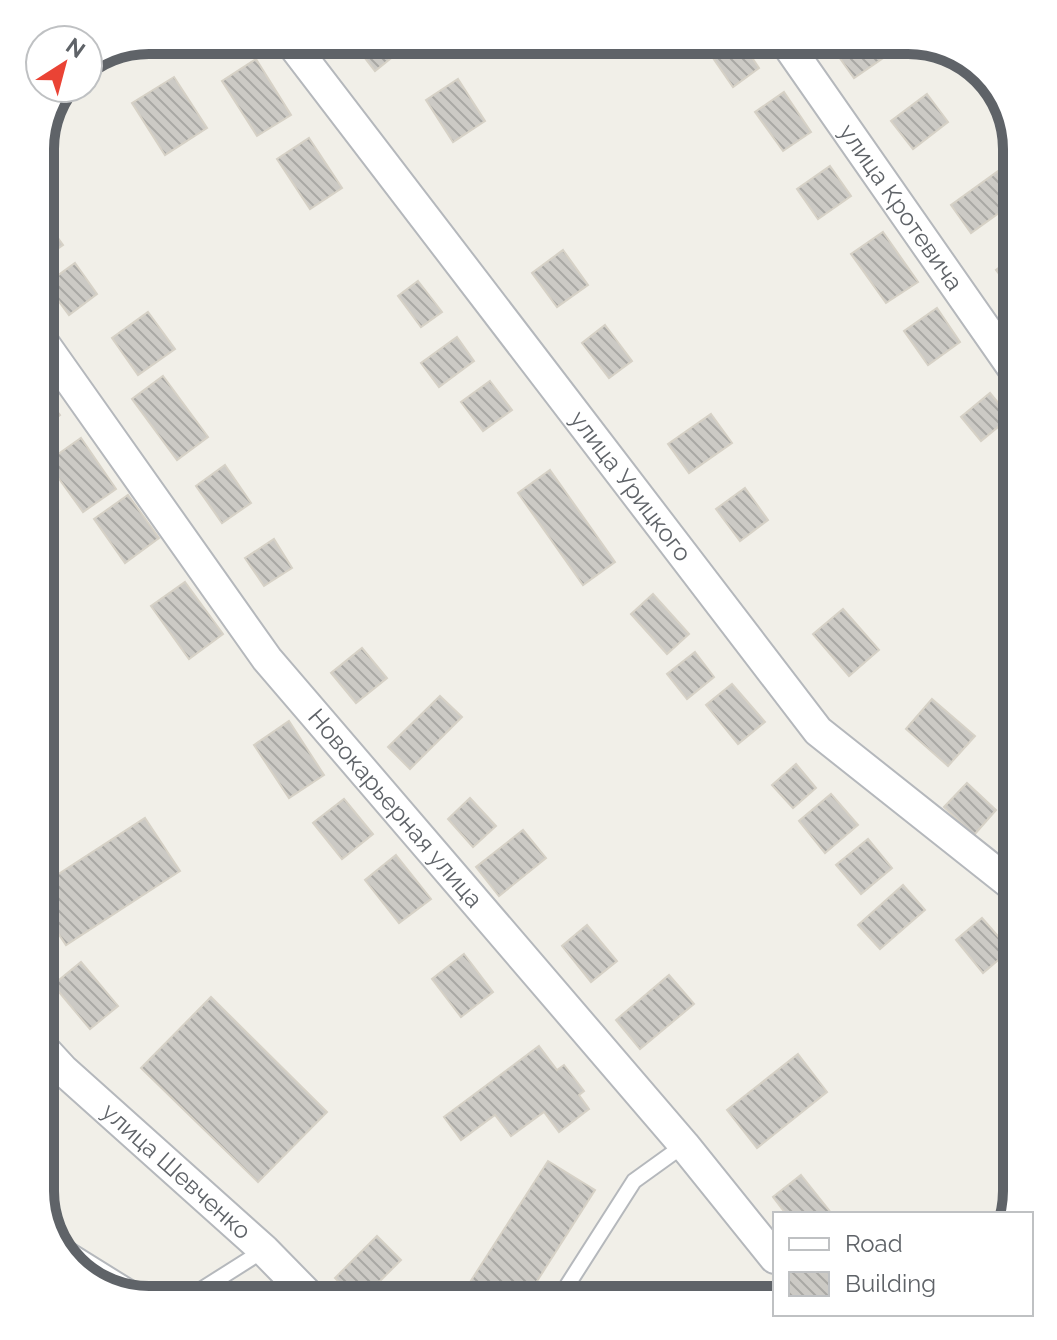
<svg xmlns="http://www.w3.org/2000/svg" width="1057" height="1340" font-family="Raleway,sans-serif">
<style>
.building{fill:url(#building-back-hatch);stroke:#d6d1c6;stroke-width:2}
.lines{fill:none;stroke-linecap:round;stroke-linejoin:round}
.service-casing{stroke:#b5b8bc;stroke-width:18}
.minor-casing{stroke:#b5b8bc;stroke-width:34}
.service{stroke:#fff;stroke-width:14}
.minor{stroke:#fff;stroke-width:30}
.labels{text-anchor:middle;stroke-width:6;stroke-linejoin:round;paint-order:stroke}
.street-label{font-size:24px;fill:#5f6368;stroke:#fff}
.rim{fill:none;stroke:#5f6368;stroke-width:10}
</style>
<defs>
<pattern id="building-back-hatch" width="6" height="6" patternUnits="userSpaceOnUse" patternTransform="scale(2)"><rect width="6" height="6" fill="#cccac5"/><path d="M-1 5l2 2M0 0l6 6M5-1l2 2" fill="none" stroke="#a9a8a4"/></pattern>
</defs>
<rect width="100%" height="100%" fill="#f1efe8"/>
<g class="building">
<polygon points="351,40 407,40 410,43 375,71"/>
<polygon points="740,40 759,68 733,87 713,58"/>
<polygon points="827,40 879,40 889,54 854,78"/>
<polygon points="256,59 291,115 257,136 222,81"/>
<polygon points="174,77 207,128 165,155 132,103"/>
<polygon points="458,79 485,121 453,142 426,100"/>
<polygon points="784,92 811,132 783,151 755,112"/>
<polygon points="927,94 948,122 913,149 891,121"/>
<polygon points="309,138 342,188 310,209 277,159"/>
<polygon points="830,166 851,196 818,219 797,189"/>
<polygon points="1001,169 1017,191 1017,200 971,233 951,205"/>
<polygon points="40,213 63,245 40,261"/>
<polygon points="883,232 918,282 886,303 851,254"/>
<polygon points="563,250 588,285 557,307 532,273"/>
<polygon points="1017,254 1017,297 996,270"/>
<polygon points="75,263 97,294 69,315 46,284"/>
<polygon points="418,281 442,312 421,327 398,296"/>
<polygon points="937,308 960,342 928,365 904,331"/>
<polygon points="148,312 175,349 138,375 112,338"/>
<polygon points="605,325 632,361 609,378 582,343"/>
<polygon points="457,337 474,361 439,387 421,363"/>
<polygon points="163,376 208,437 177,460 132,399"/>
<polygon points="490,381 512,410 483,431 461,402"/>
<polygon points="40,389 60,415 40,430"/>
<polygon points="990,393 1010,417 981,441 961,417"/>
<polygon points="711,414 732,443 689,473 668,444"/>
<polygon points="81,438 116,489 83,512 47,462"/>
<polygon points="225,465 251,503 222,523 196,486"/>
<polygon points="550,470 615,562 583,585 518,493"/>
<polygon points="745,488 768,520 740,541 716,509"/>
<polygon points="128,495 159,538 125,563 94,519"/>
<polygon points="274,539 292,568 264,586 245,558"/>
<polygon points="185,582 223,634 189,659 151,606"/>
<polygon points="653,594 689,634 667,654 631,614"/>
<polygon points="843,609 879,650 849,676 813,634"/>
<polygon points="362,648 387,678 356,703 331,673"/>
<polygon points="695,652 714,677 687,699 667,674"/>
<polygon points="732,684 765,722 738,744 706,705"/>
<polygon points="440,696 462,717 410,769 388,747"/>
<polygon points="932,699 975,736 948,766 906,729"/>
<polygon points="289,721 324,775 289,798 254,745"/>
<polygon points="796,764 816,788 793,808 772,785"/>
<polygon points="967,783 996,810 974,835 944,807"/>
<polygon points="831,794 858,825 825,853 799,821"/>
<polygon points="470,798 496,826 473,847 448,819"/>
<polygon points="344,799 373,834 342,859 313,823"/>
<polygon points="145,818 180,871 66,945 40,906 40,886"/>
<polygon points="523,830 546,858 499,896 476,867"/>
<polygon points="868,839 892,868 861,894 836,865"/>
<polygon points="396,855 431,899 399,923 365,880"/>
<polygon points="903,885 925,910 880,949 858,925"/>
<polygon points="982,918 1010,950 983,973 956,940"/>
<polygon points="587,925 617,961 591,982 562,946"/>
<polygon points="464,954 493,992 461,1017 432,979"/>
<polygon points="81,962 118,1006 90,1029 53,985"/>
<polygon points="669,975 694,1004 640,1049 616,1020"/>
<polygon points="211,997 327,1112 258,1182 141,1068"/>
<polygon points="539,1046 557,1070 564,1065 584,1091 579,1095 589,1109 559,1132 544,1112 511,1136 495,1115 461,1140 444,1117"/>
<polygon points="798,1054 827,1092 757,1148 727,1110"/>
<polygon points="548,1161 595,1190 525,1300 473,1300 463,1293"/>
<polygon points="801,1175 832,1214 786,1214 773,1197"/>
<polygon points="377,1236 401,1260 361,1300 357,1300 335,1278"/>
</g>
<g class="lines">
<g class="service-casing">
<g id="service">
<polyline points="40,1091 63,1070"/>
<polyline points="55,1241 150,1300"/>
<polyline points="185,1300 264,1250"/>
<polyline points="558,1300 634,1181 684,1145"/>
</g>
</g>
<g class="minor-casing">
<g id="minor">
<path id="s1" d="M289 40 818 731 1017 889"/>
<path id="s2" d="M784 40 1017 374"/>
<path id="s3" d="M40 338 267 659 684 1145 775 1258"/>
<path id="s4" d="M40 1045 63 1070 264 1250 313 1300"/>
</g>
</g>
<use href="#service" class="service"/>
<use href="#minor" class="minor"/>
</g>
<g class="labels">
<g class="street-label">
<text dy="8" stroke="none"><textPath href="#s2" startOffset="204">улица Кротевича</textPath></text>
<text dy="8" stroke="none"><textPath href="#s1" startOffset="562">улица Урицкого</textPath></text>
<text dy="8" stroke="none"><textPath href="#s3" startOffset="590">Новокарьерная улица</textPath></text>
<text dy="8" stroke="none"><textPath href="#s4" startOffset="186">улица Шевченко</textPath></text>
</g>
</g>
<path d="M0 0H1057V1340H0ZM149 54H908A95 95 0 0 1 1003 149V1191A95 95 0 0 1 908 1286H149A95 95 0 0 1 54 1191V149A95 95 0 0 1 149 54Z" fill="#fff" fill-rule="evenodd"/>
<path class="rim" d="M149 54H908A95 95 0 0 1 1003 149V1191A95 95 0 0 1 908 1286H149A95 95 0 0 1 54 1191V149A95 95 0 0 1 149 54Z"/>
<rect x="773" y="1212" width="260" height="104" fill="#ffffff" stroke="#bfc1c3" stroke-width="2"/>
<rect x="789" y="1238" width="40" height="12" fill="#ffffff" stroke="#bfc1c3" stroke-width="2"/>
<text x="845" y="1252" font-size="24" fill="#5f6368">Road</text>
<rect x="789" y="1272" width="40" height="24" fill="url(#building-back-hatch)" stroke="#bfc1c3" stroke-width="2"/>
<text x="845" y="1292" font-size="24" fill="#5f6368">Building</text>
<g transform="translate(64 64) rotate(36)"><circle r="38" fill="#ffffff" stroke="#bfc1c3" stroke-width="2"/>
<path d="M0-6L14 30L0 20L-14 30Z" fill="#ea4335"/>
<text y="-12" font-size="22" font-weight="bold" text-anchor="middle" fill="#5f6368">N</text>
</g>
</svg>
